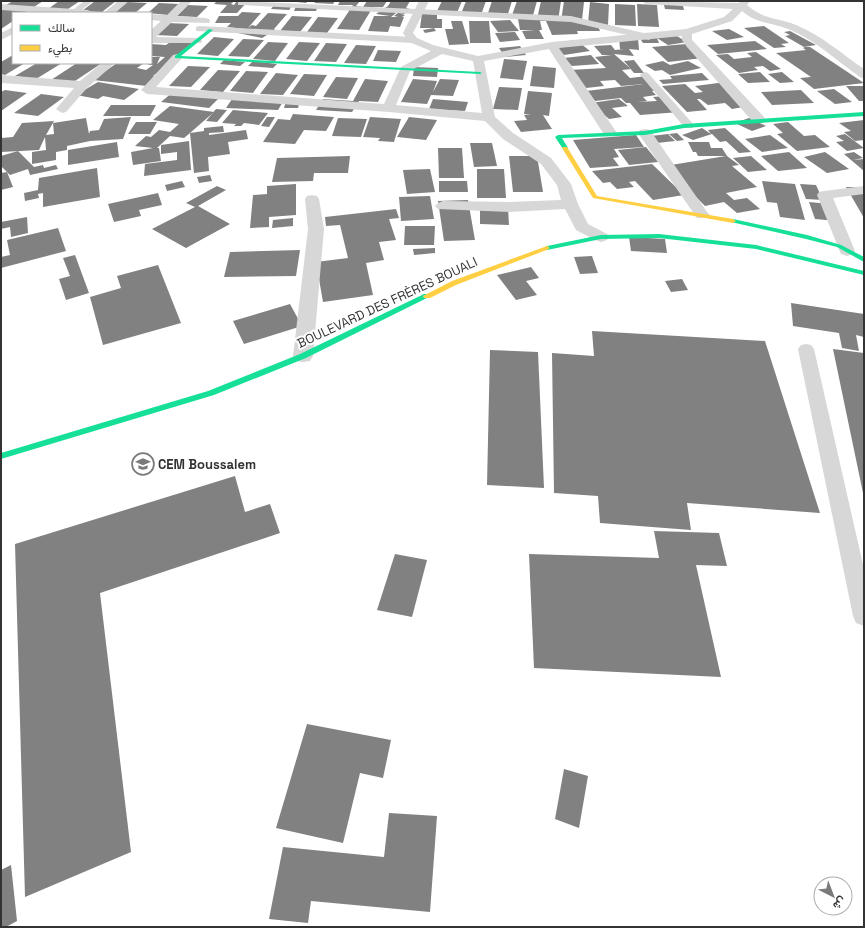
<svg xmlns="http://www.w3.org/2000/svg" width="865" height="928" font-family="'Space Grotesk',Vazirmatn,sans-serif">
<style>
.building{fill:#818181}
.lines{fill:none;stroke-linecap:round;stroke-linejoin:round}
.lane{fill:#d7d7d7;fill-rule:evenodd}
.street{fill:#d7d7d7;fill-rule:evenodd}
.fast{fill:#16e098;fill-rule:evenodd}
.slow{fill:#ffcf43;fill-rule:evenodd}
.labels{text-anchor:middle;stroke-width:4;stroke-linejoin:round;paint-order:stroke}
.street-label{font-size:13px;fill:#333;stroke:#fff}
.poi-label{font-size:13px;font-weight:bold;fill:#333;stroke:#fff;text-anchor:start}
</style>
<rect width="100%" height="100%" fill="#fff"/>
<g class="building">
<polygon points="13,1 43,1 25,13 13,13 13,21 1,29 1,8"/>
<polygon points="59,1 80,1 68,9 48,9"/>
<polygon points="95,1 116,1 102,12 82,11"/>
<polygon points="217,1 234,1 231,4 234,5 237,1 248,1 237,13 220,13 227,5 214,4"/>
<polygon points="287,1 308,1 306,3"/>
<polygon points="316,1 335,1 333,4 314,3"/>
<polygon points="340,1 360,1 356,6 363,7 367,1 387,1 383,7 373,7 359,30 337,29 353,5 338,5"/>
<polygon points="391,1 410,1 406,8 410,9 404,14 396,13 391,17 398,17 394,16 398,13 405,15 402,17 404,17 400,27 390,26 388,32 368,31 374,16 390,16 376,14 388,6"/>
<polygon points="442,1 462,1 456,15 437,14 437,19 442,19 442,28 420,28 422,13 436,13"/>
<polygon points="466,1 486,1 481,15 461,14"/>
<polygon points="492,1 512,1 507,17 487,16"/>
<polygon points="517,1 537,1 532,19 537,19 541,1 561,1 558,21 561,21 564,1 584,2 582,20 588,23 590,2 609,4 608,25 597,24 600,31 577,31 578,34 552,35 546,21 540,21 542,30 539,30 544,39 526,39 522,31 535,30 520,30 518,19 511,18"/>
<polygon points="663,1 682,2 684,10 665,9"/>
<polygon points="127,2 147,3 135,13 114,13"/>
<polygon points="159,3 179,4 168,15 148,13"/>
<polygon points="615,4 635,5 636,26 615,25"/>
<polygon points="637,4 657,5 659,27 638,26"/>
<polygon points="188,5 208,6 197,17 177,16"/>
<polygon points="274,5 292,6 289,10 271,9"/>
<polygon points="296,6 318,6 316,11 294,11"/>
<polygon points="242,12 261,13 248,28 252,25 256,26 268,13 287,14 274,29 275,30 262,38 238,33 246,29 227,27 231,23 215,23 219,16 238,16"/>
<polygon points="292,16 312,17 300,32 280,31"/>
<polygon points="318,17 338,18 327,33 307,32"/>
<polygon points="510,20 519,31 498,32 490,21"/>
<polygon points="451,21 462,21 469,44 449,45 445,29 453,29"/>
<polygon points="469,21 489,21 491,43 470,43"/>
<polygon points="168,23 189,24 177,36 155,35"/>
<polygon points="764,26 789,43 781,44 786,47 774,48 744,28"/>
<polygon points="434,28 436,31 425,33 423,30"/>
<polygon points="729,29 744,37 727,40 712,31"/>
<polygon points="790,31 816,45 804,47 785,36 790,35 784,32"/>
<polygon points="515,32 520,40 500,42 495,33"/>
<polygon points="670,32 687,42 668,45 657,38 659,43 643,43 639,37"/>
<polygon points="214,37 234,39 218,56 197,54"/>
<polygon points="619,37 638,38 639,50 629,49 634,56 614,54 631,69 622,70 630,78 647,76 660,90 652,91 656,95 643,97 647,101 637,102 657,101 653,97 665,96 680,112 640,115 630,103 626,103 621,98 595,101 586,91 644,84 621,86 615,80 600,81 604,86 586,88 569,70 606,68 595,57 612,55 602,55 594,46 611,45 615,50 624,49 620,49"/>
<polygon points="243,39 264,40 249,57 228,56"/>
<polygon points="173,40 194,43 153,76 159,77 147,86 93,80 117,63 144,63 137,68 146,70 153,65 148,65 151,63 152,57 160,57 157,64 165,57 151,56 151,44 166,45"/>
<polygon points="576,40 590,51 564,55 552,43"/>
<polygon points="755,41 767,49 758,50 749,44 758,50 718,54 707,45"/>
<polygon points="268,42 288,43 275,61 253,59"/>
<polygon points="299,42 320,43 307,61 286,59"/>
<polygon points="326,43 347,44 336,62 314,61"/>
<polygon points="686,44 703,58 668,62 652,47"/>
<polygon points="356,45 376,46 366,64 344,63"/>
<polygon points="520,46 526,55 505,57 499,48"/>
<polygon points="805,47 810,47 864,83 814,89 800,78 811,77 776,53 806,50 803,48"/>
<polygon points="378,50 401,51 396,62 373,61"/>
<polygon points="756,52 781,69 770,71 763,66 754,67 758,70 739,73 716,55 728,54 734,59 752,57 747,53"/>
<polygon points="13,55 13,63 25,63 5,75 1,74 1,62"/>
<polygon points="591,55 599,64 572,66 564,58"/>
<polygon points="504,59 527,61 523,80 500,78"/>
<polygon points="224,60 245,62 240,66 220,64"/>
<polygon points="634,60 644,73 634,73 624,61"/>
<polygon points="253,61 277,64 273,68 248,66"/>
<polygon points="663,61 670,65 688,61 701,68 670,75 662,70 655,71 645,65"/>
<polygon points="37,63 62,63 36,79 15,76"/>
<polygon points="77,63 102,63 72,83 51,80"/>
<polygon points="188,66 210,67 191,87 169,86"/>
<polygon points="533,66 556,68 554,88 530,86"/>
<polygon points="414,67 438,68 437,77 413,76"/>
<polygon points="218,70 240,71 223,92 200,90"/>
<polygon points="246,71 268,72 253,93 230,91"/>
<polygon points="760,72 770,82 748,83 738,74"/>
<polygon points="782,72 794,82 780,83 768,74"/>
<polygon points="276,73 298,75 283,95 260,94"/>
<polygon points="702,73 709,80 663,84 659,80 672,79 670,76"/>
<polygon points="304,74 327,75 314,96 290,94"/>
<polygon points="336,77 358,78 347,99 323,97"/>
<polygon points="365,79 388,81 378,102 359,101 352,112 316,110 323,99 353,101"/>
<polygon points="413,79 437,81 433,92 440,79 459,80 453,96 431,95 427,104 401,102"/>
<polygon points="98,82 139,89 124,100 103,96 98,99 76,95"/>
<polygon points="726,82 749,106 732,109 725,103 708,105 700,99 697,99 707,110 687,112 662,86 685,84 695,93 703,92 695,86"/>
<polygon points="846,86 864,86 864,101 859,101"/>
<polygon points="499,87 522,88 518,110 493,109"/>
<polygon points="834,89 852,102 835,104 817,91"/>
<polygon points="5,90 27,93 1,111 1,92"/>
<polygon points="801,90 814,103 772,105 761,92"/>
<polygon points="528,91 552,93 549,116 543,115 552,129 521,132 514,121 527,120 524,115 531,114 524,114"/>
<polygon points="173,92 221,96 209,108 161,102"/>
<polygon points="41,94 64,97 38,116 14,113"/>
<polygon points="234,96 284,100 278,110 226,108"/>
<polygon points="433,99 468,102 465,111 429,109"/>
<polygon points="619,99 628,106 612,108 622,117 609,119 591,103"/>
<polygon points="286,101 300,101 298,108 284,108"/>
<polygon points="111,105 156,105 150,116 103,116"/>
<polygon points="170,106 214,112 190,133 204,131 204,128 223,126 224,132 209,133 209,135 246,130 248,139 228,142 230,154 208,157 209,171 194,173 190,133 184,138 170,136 157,148 159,148 161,161 133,165 131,152 153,148 135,146 146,136 151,137 159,130 170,132 179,124 153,120"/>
<polygon points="216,109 227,110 217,122 206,121"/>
<polygon points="233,110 268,113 259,125 244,123 241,126 234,126 236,124 222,123"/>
<polygon points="293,114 334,117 326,131 304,130 295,144 263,142 278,119 290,120"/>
<polygon points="131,117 123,139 90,141 67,146 67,150 56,152 56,160 32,164 32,152 46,150 45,137 39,150 1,152 1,138 13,137 22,123 54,121 46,135 54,134 53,123 86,118 89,134 90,131 99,130 104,119"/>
<polygon points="267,117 275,117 269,127 261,126"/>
<polygon points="370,117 401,119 394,142 378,141 380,138 363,137"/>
<polygon points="409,117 437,120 426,140 397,137"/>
<polygon points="338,118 367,119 361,137 332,136"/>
<polygon points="749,118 766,126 752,131 735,123"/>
<polygon points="864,120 864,140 855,141 844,132 851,131 839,123"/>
<polygon points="136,122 157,122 150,134 128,134"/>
<polygon points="788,122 804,136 815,135 830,147 797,151 777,134 783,133 773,124"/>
<polygon points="702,128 711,134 708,130 725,128 751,152 739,153 726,141 720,142 712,134 693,140 682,135"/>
<polygon points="677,133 684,140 677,141 669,134"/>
<polygon points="668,134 675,141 657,143 651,136"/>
<polygon points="845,134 864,148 847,151 836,142 844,141 836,136"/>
<polygon points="636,135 644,147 614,149 619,157 613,158 619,166 590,168 573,140"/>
<polygon points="770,135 788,148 762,152 745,139"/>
<polygon points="189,141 191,170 144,176 145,164 177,160 177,152 161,154 161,145"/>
<polygon points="117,142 119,157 68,165 68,150"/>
<polygon points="688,142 709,142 711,148 722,148 727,156 739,165 732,166 757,187 726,193 734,200 747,198 760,209 737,213 724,202 705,206 665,166 726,156 698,156 696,152 693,152"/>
<polygon points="470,143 492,143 497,166 474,167"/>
<polygon points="646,147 658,162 629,165 618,150"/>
<polygon points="438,148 462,148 464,178 439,178"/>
<polygon points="18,151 34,167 43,165 44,168 56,165 58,169 30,175 28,169 10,175 7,172 13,187 1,190 1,173 7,172 1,166 1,156"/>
<polygon points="789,152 807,168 778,171 761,156"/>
<polygon points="825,152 849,169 827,173 804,157"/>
<polygon points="854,152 863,158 853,160 864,159 864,171 844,154"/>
<polygon points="350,156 348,173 314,173 313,181 272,182 277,158"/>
<polygon points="509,156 537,156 543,192 513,192"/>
<polygon points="751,156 767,170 748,172 733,158"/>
<polygon points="652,164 684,195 653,200 635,181 629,182 634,187 617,189 610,182 603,183 592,171"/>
<polygon points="97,168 100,197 43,207 43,193 38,194 39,198 25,201 24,193 38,190 39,178"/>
<polygon points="430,169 435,192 407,194 403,170"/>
<polygon points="477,169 504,169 506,198 477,198"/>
<polygon points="210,175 212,181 199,183 197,177"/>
<polygon points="182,181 185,187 167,191 165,185"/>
<polygon points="439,181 467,181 468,192 439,192"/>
<polygon points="762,181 795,184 805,220 780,217 777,203 767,202"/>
<polygon points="296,184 296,215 269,217 269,227 250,228 253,195 267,194 267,186"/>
<polygon points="800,184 816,185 823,200 806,199"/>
<polygon points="217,186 226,190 198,206 230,224 186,248 152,229 195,207 186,203"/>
<polygon points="846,187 864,187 864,218"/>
<polygon points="158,193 162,205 139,210 141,216 114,222 108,204"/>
<polygon points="430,196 434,219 401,221 399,197"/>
<polygon points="468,200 475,240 444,241 438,201"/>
<polygon points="809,202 830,204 837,221 815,219"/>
<polygon points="480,208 508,208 509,225 480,224"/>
<polygon points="396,209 399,218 389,219 396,240 379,242 384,260 366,263 373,295 323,302 316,262 348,258 340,225 326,226 325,217"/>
<polygon points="27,217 28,233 11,237 10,227 1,229 1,222"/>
<polygon points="293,218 293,226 272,228 273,220"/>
<polygon points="405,226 435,226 434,245 404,245"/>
<polygon points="58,228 66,251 1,268 1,257 10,255 7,240"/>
<polygon points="629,237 665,239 667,253 631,251"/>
<polygon points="435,248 435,253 414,255 413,249"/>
<polygon points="300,250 296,276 224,277 230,252"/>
<polygon points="75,255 89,293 66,300 59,279 70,276 63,258"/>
<polygon points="592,256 598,273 580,274 574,257"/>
<polygon points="158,265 181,323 103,345 90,297 121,288 117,276"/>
<polygon points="531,267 539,278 526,281 537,295 516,300 497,275"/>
<polygon points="682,279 688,290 671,292 665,281"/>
<polygon points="791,303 864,314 864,337 856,335 859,351 842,348 839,333 793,326"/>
<polygon points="290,304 302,326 244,344 233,321"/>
<polygon points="592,331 765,341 820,513 687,503 691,530 600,523 598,496 554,493 552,353 594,356"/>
<polygon points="833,349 864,353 864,493 863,493"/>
<polygon points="490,350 538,352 544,488 487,485"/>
<polygon points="235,476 245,512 270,504 280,533 100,593 131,852 25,897 15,544"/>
<polygon points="654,531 719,533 727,566 696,565 721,677 534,668 529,554 659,558"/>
<polygon points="395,554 427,560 412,617 377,610"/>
<polygon points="307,724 391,740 383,778 360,773 343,843 276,828"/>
<polygon points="564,769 588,776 579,828 555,819"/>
<polygon points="389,813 437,816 430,912 311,901 308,923 269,919 283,847 384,857"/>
<polygon points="11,865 17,921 6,927 1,927 1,870"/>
</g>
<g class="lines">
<g class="lane">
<polygon points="84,1 93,1 78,13 69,13"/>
<polygon points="238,1 571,16 652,35 653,37 649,40 571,22 241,5 238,5"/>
<polygon points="199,26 413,37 417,40 413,43 196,31 196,27"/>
<polygon points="645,72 648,73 693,124 694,126 693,128 685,128 642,77 640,75 642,73"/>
<polygon points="806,344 811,345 814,349 864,569 864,626 856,623 853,616 798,349 801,345"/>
</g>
<g class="street">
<polygon points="118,1 129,1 115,13 104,13"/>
<polygon points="181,1 191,2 177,16 205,18 209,19 210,21 209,23 172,22 156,37 197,38 201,39 202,41 201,43 151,43 151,30 161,21 151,20 151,14 167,15"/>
<path d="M419 1H429L413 33 417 38 433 45 478 56 552 42 686 29 724 17 733 9 646 4 641 1 739 3 740 1H750L747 5C766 21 776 17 796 25 821 35 842 54 864 69V79L860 77C837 61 814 39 788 29 770 22 757 24 742 11L732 21 692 34V40L695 43 764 117 765 120 764 123H754L687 47 682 40V36L559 48 617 133 615 136H605L549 49 484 61 495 117 513 133 551 158 571 184 578 204 588 224 607 234 609 237 607 240 601 242 595 240 576 230 565 209 509 212 438 209 435 206 438 203 443 201 509 202 561 200 557 185 541 164 503 139 485 121 389 112 147 94 141 90 173 55 177 54 183 57 156 87 384 104 401 67 431 51 409 42 403 33ZM442 54 473 61 482 113 396 105 410 71Z"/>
<polygon points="1,4 88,10 93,13 45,13 1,10"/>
<polygon points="13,27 13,34 1,40 1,33"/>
<polygon points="102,63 115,63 87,88 66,112 62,113 56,109 74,88 1,83 1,75 80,81"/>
<polygon points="645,129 650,130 707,212 710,215 707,218 697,218 638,133 640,130"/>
<polygon points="864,186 864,194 833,198 855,251 853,254 847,256 841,254 817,195 819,192 824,191"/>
<polygon points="312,195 317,196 319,199 324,229 313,356 310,361 303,362 296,361 293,356 308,229 305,199 307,196"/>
</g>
<g class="fast">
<polygon points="209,29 213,30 181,56 480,72 482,73 480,74 175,58 175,56"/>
<polygon points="864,112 864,116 684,128 645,135 562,138 568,148 565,150 563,149 555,137 558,135 645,131 684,124"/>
<polygon points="733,219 807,235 841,245 864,257 864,262 837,247 806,239 731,222 730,221"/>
<polygon points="659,234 756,245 864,271 864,275 756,249 659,238 601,239 547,250 544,248 547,246 601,235"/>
<polygon points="424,294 430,294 431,296 306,358 214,395 1,459 1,453 208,391 300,354"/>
</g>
<g class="slow">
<polygon points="563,147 567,147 597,196 733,219 736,221 733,223 593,198 562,148"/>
<polygon points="547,246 549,247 549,249 456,285 430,298 424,298 423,296 452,281"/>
</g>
</g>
<defs>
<g id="school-ring" transform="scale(1.15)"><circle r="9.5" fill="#fff" stroke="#7a7a7a" stroke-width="1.5"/><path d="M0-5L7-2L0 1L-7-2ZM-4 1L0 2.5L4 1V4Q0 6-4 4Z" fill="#7a7a7a"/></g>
</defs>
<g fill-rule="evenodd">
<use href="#school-ring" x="143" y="464"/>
</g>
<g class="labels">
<g class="street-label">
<text transform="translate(387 302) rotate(-25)" y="5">BOULEVARD DES FRÈRES BOUALI</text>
</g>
<g class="poi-label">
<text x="158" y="469">CEM Boussalem</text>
</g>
</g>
<rect width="865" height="928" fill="none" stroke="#333333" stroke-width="4"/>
<rect x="12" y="12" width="140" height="52" fill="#ffffff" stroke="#adadad"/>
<rect x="20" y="25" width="20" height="6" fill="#16e098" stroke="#adadad"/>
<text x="48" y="32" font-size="12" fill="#333333">سالك</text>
<rect x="20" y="45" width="20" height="6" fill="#ffcf43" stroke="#adadad"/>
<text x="48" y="52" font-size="12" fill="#333333">بطيء</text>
<g transform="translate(833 896) rotate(138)"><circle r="19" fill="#ffffff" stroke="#adadad"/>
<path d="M0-3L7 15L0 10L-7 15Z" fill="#7a7a7a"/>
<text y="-6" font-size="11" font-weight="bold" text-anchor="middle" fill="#333333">ش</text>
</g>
</svg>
